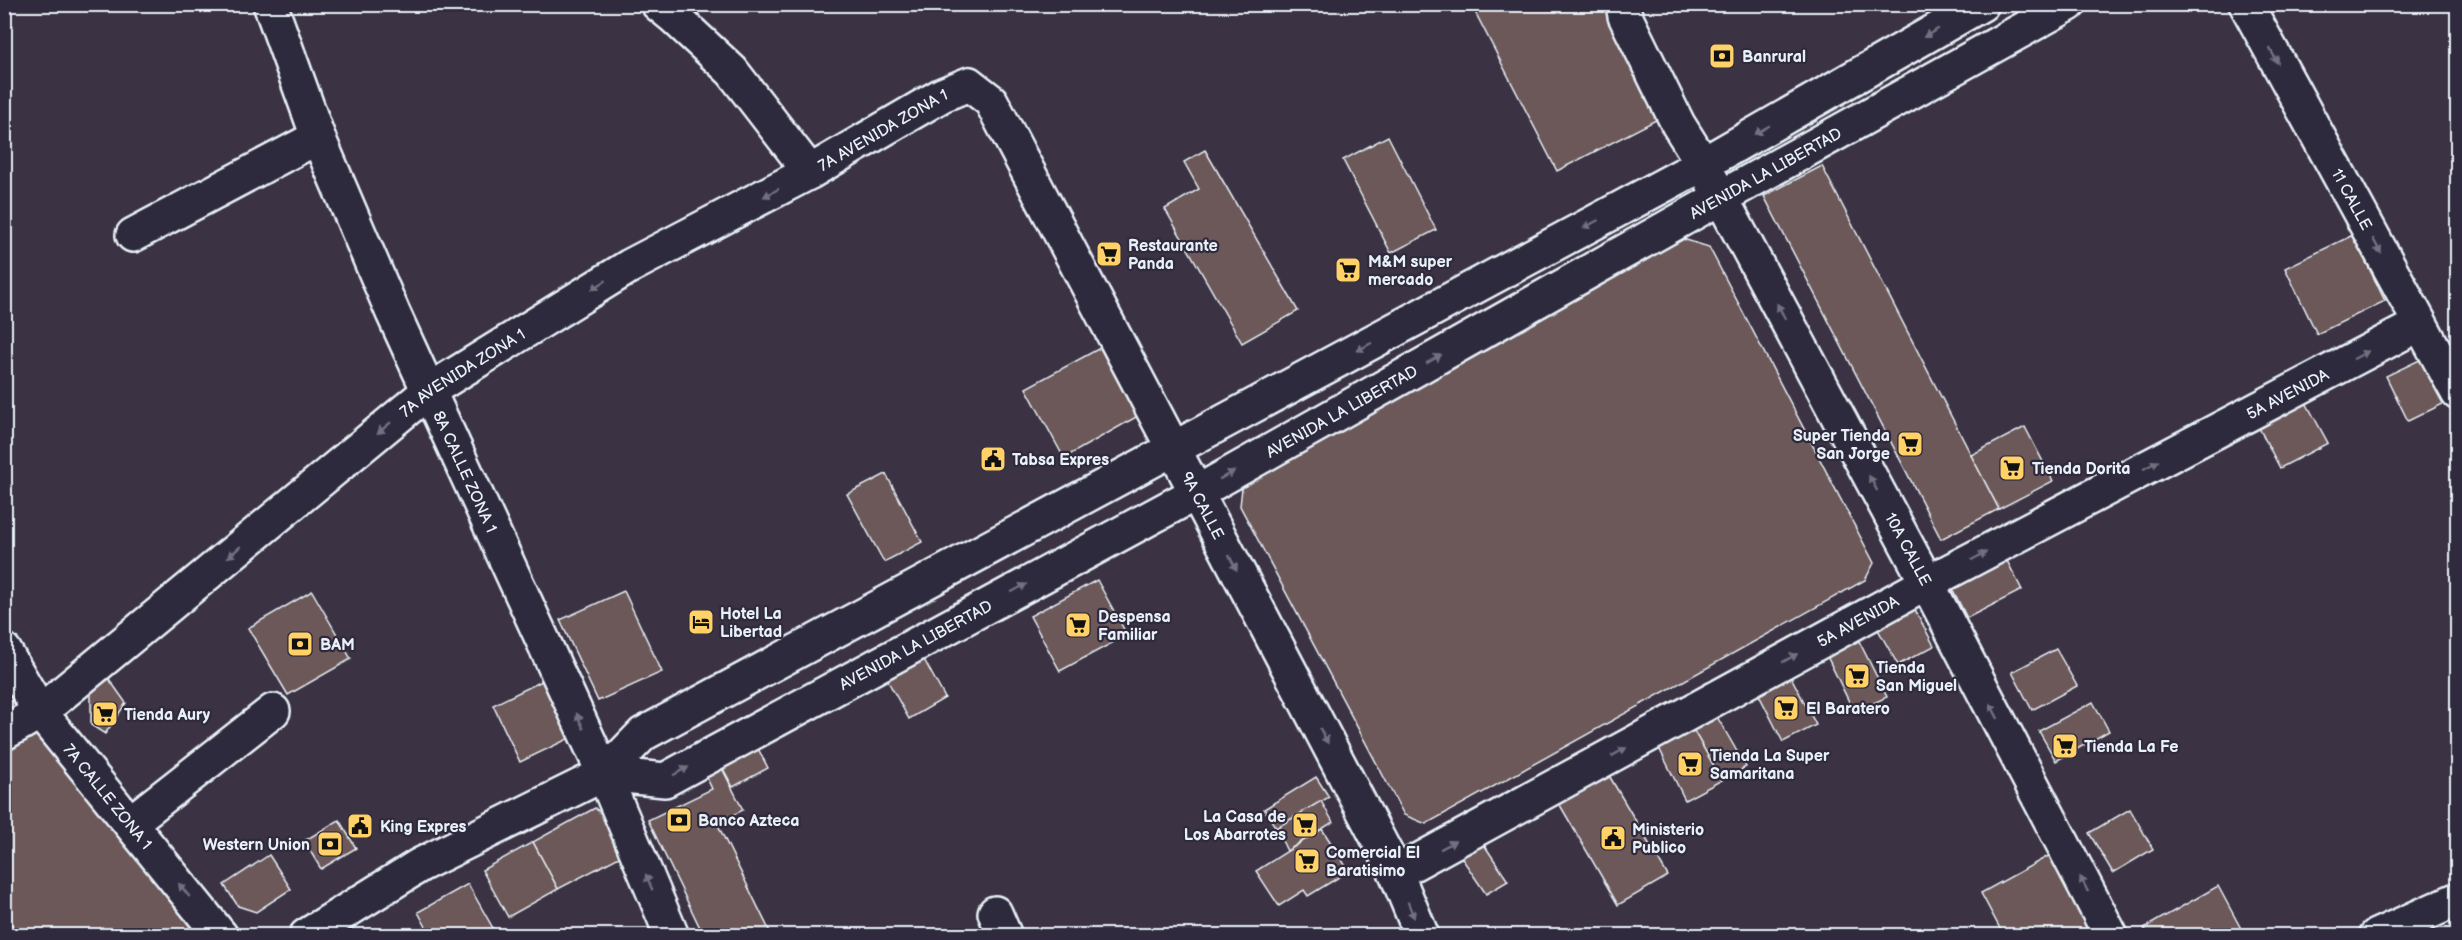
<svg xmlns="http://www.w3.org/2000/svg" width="2462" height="940" font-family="'Balsamiq Sans',sans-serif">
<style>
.building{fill:#6c5959;stroke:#e8f1f8;stroke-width:1.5}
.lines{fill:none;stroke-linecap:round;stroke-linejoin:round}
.minor-casing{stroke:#e8f1f8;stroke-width:38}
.minor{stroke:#2f2a3d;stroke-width:33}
.oneway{fill:#70707e}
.labels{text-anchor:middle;stroke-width:4.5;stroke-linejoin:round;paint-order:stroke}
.poi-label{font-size:16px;font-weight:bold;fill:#e8f1f8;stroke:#2f2a3d;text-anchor:start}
.street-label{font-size:16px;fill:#e8f1f8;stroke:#2f2a3d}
</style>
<rect width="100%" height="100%" fill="#3b3343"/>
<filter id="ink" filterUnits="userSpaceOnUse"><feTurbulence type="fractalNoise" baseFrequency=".0167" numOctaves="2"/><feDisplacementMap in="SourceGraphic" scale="12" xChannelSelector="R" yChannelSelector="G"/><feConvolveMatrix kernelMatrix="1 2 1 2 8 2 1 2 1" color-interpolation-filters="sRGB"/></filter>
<g filter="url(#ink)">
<g class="building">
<polygon points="1471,4 1604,4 1662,117 1557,171"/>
<polygon points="1388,136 1436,230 1391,253 1343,160"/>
<polygon points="1205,150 1298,311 1242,343 1165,209 1199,189 1184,162"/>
<polygon points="1822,166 1999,509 1941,539 1764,196"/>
<polygon points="2353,235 2385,301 2317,334 2285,268"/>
<polygon points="1683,239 1709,247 1874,563 1865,580 1426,824 1404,815 1240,506 1243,479"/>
<polygon points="1100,348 1138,416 1064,458 1026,388"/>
<polygon points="2428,356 2449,401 2408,421 2386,376"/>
<polygon points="2303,397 2328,443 2280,468 2256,422"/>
<polygon points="2025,427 2053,481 1999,509 1971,455"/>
<polygon points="886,474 922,542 884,562 847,494"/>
<polygon points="2004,555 2022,590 1967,618 1949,582"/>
<polygon points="1097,580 1127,635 1060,671 1030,616"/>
<polygon points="312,591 351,659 288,695 248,628"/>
<polygon points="624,591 662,672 598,701 560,620"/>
<polygon points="1913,606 1934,646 1898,665 1876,626"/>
<polygon points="1858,639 1887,697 1854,712 1826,654"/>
<polygon points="2056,649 2077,686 2032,710 2012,672"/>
<polygon points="921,654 945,698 909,719 884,674"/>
<polygon points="1790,675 1816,725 1783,742 1757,691"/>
<polygon points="109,679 126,703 105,734 91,725 91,692"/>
<polygon points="542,681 570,738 520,762 493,705"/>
<polygon points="2093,702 2109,731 2056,761 2039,731"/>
<polygon points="1716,715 1746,767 1722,780 1692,728"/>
<polygon points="51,726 199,913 192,934 17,936 4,908 4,751"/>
<polygon points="1692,728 1722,780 1685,800 1659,748"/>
<polygon points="751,735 768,768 733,787 715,754"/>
<polygon points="715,754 743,810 717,823 772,936 704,936 648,820 712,789 700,763"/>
<polygon points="1607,772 1668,876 1618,905 1557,800"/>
<polygon points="1316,777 1329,797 1276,828 1264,809"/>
<polygon points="1321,801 1333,822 1287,851 1276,828"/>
<polygon points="595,808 608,820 627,853 558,889 533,842"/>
<polygon points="2130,809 2153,849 2113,873 2089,833"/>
<polygon points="339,820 356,848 321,869 304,841"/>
<polygon points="1322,829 1349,871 1308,896 1304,890 1279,906 1256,871"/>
<polygon points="533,842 558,889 508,917 482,870"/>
<polygon points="1483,843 1508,881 1486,894 1461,857"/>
<polygon points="2052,854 2096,936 2004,936 1981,893"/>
<polygon points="269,855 291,889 256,912 238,906 224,885"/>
<polygon points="468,884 494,930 484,936 431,936 418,912"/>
<polygon points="2218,886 2245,936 2148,936 2144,928"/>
</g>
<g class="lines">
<g class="minor-casing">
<g id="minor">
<path id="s1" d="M270 4 318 137 393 313 604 774 672 936"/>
<polyline points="658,4 674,17 732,71 810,172"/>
<path id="s2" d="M1623 4 1625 16 1678 124 1703 164 1927 583 2111 936"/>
<path id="s3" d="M2246 4 2458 393"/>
<polyline points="133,235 318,137"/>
<path id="s4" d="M4 650 40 712 221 936"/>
<path id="s5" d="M4 733 40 712 430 390 630 266 810 172 942 95 969 84 991 101 1396 873 1422 936"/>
<path id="s6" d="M604 774 665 780 1196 493 1693 213 2069 4"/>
<polyline points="130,823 273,711"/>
<path id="s7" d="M1396 873 1927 583 2420 324"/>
<polyline points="995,913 1005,936"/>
<polyline points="306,936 420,865 604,774 643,734 1703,164 1982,4"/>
<polyline points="2376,936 2458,899"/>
</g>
</g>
<use href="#minor" class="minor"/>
</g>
<defs><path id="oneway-solid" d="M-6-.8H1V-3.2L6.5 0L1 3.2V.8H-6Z" transform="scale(1.5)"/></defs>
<g class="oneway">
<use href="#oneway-solid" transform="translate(1931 33) rotate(150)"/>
<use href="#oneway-solid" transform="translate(2274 56) rotate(61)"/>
<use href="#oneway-solid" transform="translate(1762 130) rotate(150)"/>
<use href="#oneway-solid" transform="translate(771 193) rotate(152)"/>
<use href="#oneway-solid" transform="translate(1591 224) rotate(152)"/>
<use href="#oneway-solid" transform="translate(2377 246) rotate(61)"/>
<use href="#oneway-solid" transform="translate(599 285) rotate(148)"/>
<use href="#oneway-solid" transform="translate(1781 311) rotate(-118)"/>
<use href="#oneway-solid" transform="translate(1364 347) rotate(152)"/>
<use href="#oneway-solid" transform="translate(2361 355) rotate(-28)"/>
<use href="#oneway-solid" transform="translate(1434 359) rotate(-29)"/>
<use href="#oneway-solid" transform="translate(384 428) rotate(140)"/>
<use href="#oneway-solid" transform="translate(2151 465) rotate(-28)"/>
<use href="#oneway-solid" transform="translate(1227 475) rotate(-29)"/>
<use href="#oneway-solid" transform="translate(1873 483) rotate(-118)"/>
<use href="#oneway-solid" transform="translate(234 552) rotate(140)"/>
<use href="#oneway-solid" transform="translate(1979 556) rotate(-28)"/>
<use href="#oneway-solid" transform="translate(1233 563) rotate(62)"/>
<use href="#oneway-solid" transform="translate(1019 588) rotate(-28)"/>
<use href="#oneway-solid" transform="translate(1790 658) rotate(-29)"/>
<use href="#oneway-solid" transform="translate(1994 711) rotate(-118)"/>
<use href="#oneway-solid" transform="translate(580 721) rotate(-114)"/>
<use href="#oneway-solid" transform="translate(1324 736) rotate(62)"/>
<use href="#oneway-solid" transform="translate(1619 752) rotate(-29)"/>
<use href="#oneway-solid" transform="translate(681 771) rotate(-28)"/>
<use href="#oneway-solid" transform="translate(1448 845) rotate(-29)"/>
<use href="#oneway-solid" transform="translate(649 882) rotate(-113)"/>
<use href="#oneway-solid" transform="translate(2084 884) rotate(-118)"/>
<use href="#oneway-solid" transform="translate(184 890) rotate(-129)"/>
<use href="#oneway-solid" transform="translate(1411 910) rotate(68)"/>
</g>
</g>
<defs>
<g id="bank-square" transform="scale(1.35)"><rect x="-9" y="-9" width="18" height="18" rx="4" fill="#ffd166" stroke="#2f2a3d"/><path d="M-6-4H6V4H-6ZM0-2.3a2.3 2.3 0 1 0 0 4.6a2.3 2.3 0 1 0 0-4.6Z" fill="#111"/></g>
<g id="supermarket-square" transform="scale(1.35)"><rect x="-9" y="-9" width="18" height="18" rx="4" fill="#ffd166" stroke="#2f2a3d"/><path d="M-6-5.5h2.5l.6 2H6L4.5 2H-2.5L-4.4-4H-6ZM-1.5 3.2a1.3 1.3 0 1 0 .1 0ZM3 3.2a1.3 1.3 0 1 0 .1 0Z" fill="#111"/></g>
<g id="civic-square" transform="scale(1.35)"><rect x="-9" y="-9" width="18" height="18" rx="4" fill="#ffd166" stroke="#2f2a3d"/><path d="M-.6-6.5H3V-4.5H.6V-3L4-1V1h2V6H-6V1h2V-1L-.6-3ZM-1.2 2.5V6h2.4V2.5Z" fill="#111"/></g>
<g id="hotel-square" transform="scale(1.35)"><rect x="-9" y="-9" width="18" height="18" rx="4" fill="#ffd166" stroke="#2f2a3d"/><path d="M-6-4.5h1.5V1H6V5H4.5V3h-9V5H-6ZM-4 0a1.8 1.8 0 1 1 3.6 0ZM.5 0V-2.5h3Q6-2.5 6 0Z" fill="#111"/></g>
</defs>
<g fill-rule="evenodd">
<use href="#bank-square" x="1722" y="56"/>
<use href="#supermarket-square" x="1109" y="254"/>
<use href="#supermarket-square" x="1348" y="270"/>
<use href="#supermarket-square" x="1910" y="444"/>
<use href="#civic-square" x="993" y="459"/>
<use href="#supermarket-square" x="2012" y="468"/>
<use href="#hotel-square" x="701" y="622"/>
<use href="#supermarket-square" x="1078" y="625"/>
<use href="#bank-square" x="300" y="644"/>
<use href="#supermarket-square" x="1857" y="676"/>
<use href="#supermarket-square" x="1786" y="708"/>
<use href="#supermarket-square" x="105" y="714"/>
<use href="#supermarket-square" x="2065" y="746"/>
<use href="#supermarket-square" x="1690" y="764"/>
<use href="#bank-square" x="679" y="820"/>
<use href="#supermarket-square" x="1305" y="825"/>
<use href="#civic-square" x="360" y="826"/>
<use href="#civic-square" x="1613" y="838"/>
<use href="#bank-square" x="330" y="844"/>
<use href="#supermarket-square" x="1307" y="861"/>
</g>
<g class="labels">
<g class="poi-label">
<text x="1742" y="62">Banrural</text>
<text x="1128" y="251">Restaurante<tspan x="1128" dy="18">Panda</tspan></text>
<text x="1368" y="267">M&amp;M super<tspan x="1368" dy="18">mercado</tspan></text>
<text x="1890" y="441" text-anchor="end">Super Tienda<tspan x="1890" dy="18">San Jorge</tspan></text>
<text x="1012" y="465">Tabsa Expres</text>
<text x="2032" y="474">Tienda Dorita</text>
<text x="720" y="619">Hotel La<tspan x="720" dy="18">Libertad</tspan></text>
<text x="1098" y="622">Despensa<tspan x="1098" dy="18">Familiar</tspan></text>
<text x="320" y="650">BAM</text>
<text x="1876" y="673">Tienda<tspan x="1876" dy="18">San Miguel</tspan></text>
<text x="1806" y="714">El Baratero</text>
<text x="124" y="720">Tienda Aury</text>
<text x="2084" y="752">Tienda La Fe</text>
<text x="1710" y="761">Tienda La Super<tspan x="1710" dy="18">Samaritana</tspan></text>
<text x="1286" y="822" text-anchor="end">La Casa de<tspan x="1286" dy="18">Los Abarrotes</tspan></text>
<text x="698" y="826">Banco Azteca</text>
<text x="380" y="832">King Expres</text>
<text x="1632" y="835">Ministerio<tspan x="1632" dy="18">Publico</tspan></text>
<text x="310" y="850" text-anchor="end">Western Union</text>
<text x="1326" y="858">Comercial El<tspan x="1326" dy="18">Baratisimo</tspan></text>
</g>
<g class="street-label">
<text dy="6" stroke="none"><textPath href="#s5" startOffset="1070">7A AVENIDA ZONA 1</textPath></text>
<text dy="6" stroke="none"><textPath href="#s6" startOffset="1318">AVENIDA LA LIBERTAD</textPath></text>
<text dy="6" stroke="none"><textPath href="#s3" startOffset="222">11 CALLE</textPath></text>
<text dy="6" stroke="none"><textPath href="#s5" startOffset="584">7A AVENIDA ZONA 1</textPath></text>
<text dy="6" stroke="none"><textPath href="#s7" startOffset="1012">5A AVENIDA</textPath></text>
<text dy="6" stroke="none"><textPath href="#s6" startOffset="832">AVENIDA LA LIBERTAD</textPath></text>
<text dy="6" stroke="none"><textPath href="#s1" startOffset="507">8A CALLE ZONA 1</textPath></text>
<text dy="6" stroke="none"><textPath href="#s5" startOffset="1652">9A CALLE</textPath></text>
<text dy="6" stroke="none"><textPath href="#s2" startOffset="616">10A CALLE</textPath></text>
<text dy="6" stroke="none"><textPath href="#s7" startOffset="526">5A AVENIDA</textPath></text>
<text dy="6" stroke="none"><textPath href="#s6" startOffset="346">AVENIDA LA LIBERTAD</textPath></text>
<text dy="6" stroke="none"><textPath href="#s4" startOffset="180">7A CALLE ZONA 1</textPath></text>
</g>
</g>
<rect width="2462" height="940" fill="none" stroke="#2f2a3d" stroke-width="24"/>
<rect x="12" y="12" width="2438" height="916" fill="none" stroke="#e8f1f8" stroke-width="2" filter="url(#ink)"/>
</svg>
